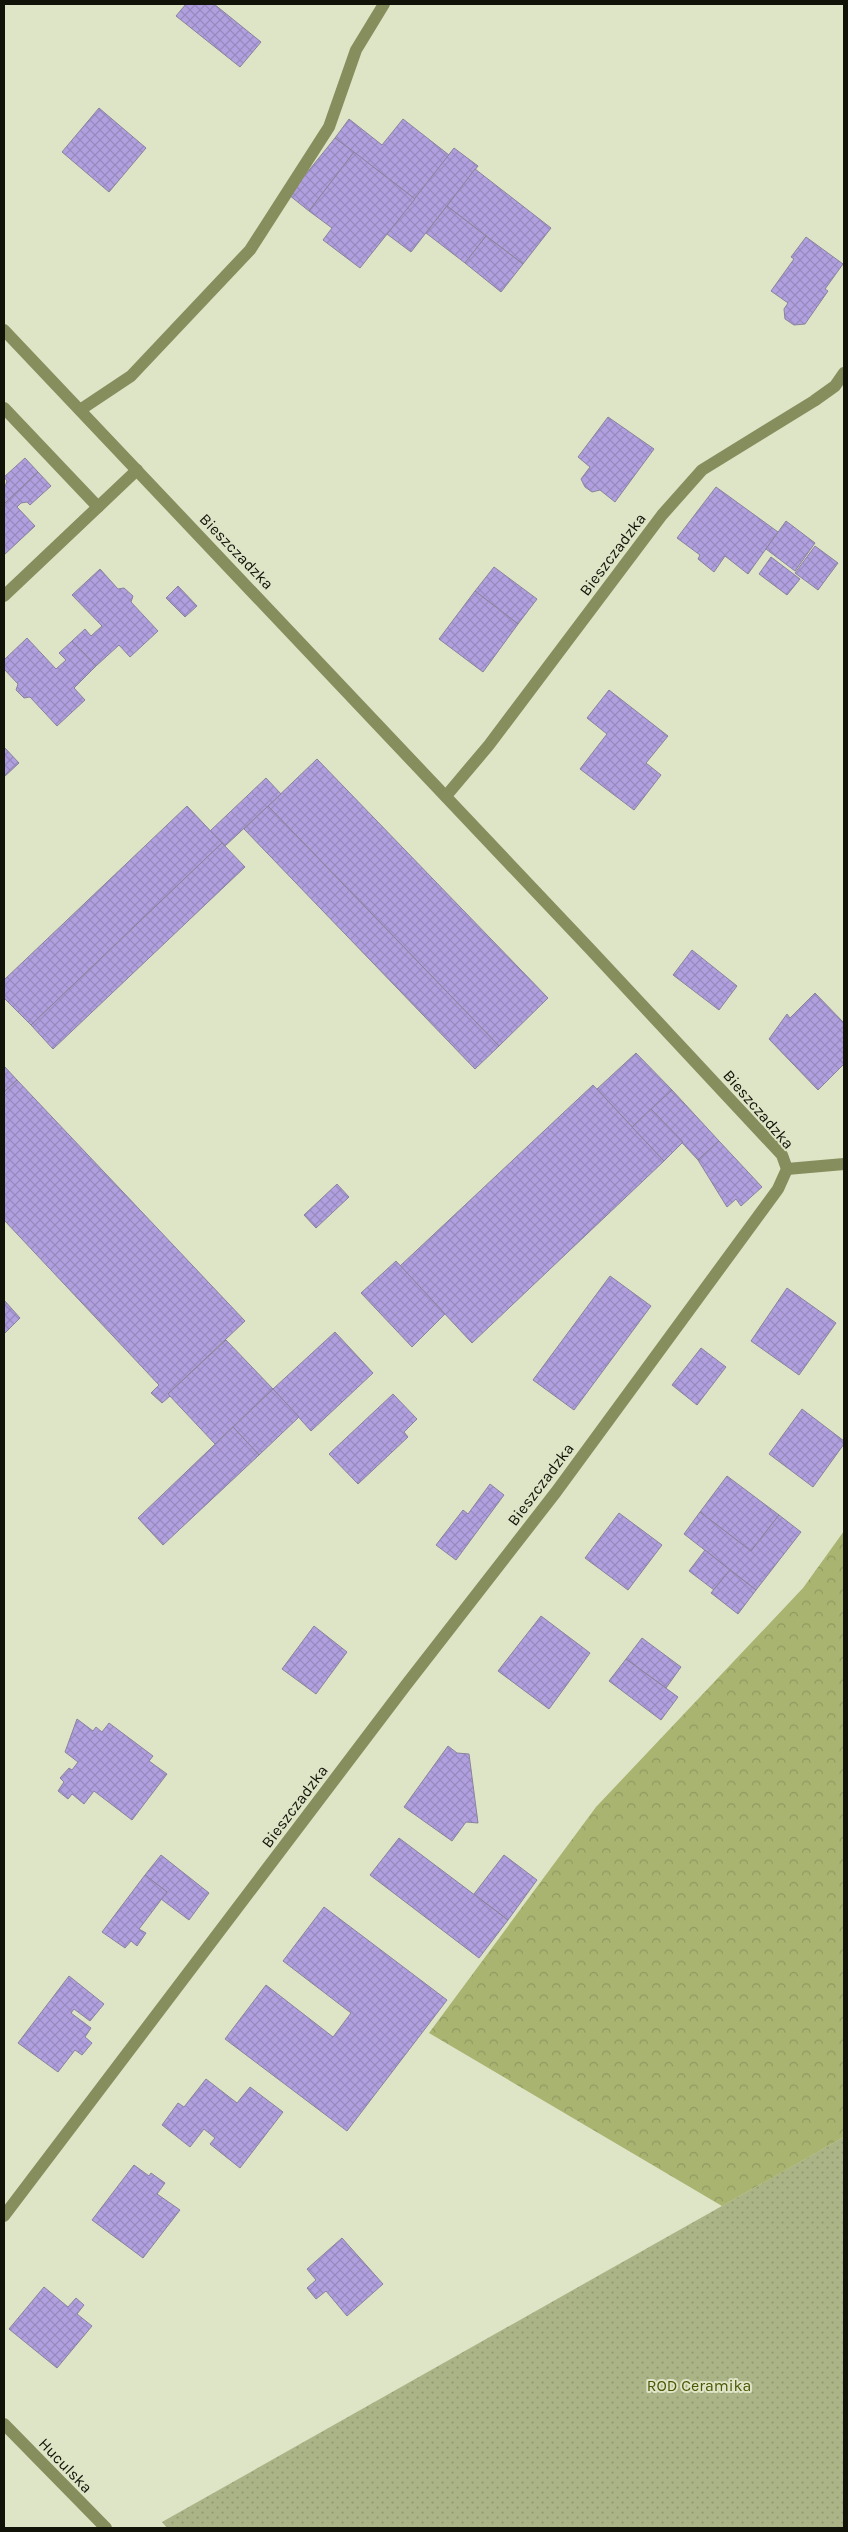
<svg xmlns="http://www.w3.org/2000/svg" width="848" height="2532" font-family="Karla,sans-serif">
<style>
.grass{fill:url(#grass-dots)}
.forest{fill:url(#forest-crowns)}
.building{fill:url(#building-cross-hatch);stroke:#8a839d}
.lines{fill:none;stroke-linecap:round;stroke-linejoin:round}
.minor{stroke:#868e5e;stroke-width:12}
.labels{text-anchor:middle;stroke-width:4;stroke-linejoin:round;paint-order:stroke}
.street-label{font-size:16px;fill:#111309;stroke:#dee4c6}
.park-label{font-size:16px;fill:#4d5604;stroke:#dee4c6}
</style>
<defs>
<pattern id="grass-dots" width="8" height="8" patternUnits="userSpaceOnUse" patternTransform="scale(1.25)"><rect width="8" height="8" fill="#abb486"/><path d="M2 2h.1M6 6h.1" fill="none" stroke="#929a72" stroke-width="1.8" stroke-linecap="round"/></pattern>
<pattern id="forest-crowns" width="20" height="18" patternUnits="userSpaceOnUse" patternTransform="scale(1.25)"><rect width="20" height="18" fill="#a9b471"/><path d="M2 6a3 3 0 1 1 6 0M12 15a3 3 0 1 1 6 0" fill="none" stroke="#909a60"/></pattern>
<pattern id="building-cross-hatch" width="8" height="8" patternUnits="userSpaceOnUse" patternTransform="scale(1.25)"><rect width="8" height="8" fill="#b1a0df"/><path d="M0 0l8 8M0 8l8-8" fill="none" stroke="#9789be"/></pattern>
</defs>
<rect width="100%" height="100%" fill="#dee4c6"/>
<polygon class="grass" points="844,2137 844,2528 167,2528 162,2522"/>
<polygon class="forest" points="844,1531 844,2137 722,2206 429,2033 596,1807 803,1588"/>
<g class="building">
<polygon points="186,4 214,4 261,42 240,67 176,16"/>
<polygon points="99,108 146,148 109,192 62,152"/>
<polygon points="349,119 382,145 403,119 449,155 415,199 335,138"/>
<polygon points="335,138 354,152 309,211 289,195"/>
<polygon points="454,148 478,166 411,252 387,234"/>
<polygon points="354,152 415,199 360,268 323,240 332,228 309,211"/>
<polygon points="475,169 551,228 523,264 447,206"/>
<polygon points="447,206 486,236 465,263 426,233"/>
<polygon points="486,236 523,264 501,292 465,263"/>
<polygon points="806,237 843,264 825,289 828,291 805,324 794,325 785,319 784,309 788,303 771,291 794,259 791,257"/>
<polygon points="608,417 654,449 615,502 600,490 592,492 585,487 581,479 590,467 578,457"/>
<polygon points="25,458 38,472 4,504 4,489 7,481 4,477"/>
<polygon points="38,472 51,486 30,505 27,502 21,503 17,507 35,526 4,555 4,504"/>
<polygon points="716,487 778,532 748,574 725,556 714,572 698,559 700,555 677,538"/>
<polygon points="786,521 815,543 795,571 766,549"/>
<polygon points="815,546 838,563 818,590 795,573"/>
<polygon points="771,557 800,579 787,595 759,574"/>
<polygon points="494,567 537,599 518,624 475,591"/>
<polygon points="100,569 118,589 124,588 133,596 131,602 158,631 130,657 119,645 96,666 72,641 85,629 91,636 102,626 72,595"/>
<polygon points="178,586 197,606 185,617 166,598"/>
<polygon points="475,591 518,624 483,672 439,639"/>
<polygon points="27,638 56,669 66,660 59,653 72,641 96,666 74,688 85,700 57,726 30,697 24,698 16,690 18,684 4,669 4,660"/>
<polygon points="609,690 668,736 646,763 661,775 634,810 580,769 607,734 587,718"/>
<polygon points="4,747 19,763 4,777"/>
<polygon points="317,759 548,998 499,1046 268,806"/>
<polygon points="266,778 281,794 225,846 210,831"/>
<polygon points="187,806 222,843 31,1025 4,998 4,980"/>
<polygon points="268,806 499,1046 475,1069 244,829"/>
<polygon points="222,843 245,867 53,1049 31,1025"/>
<polygon points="692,950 737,986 719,1010 673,975"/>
<polygon points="815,993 844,1023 844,1064 818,1090 769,1039 787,1014 790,1018"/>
<polygon points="636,1053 672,1090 632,1127 597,1089"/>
<polygon points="4,1066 17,1080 4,1092"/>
<polygon points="17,1080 245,1321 168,1394 170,1396 162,1403 151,1393 159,1385 4,1220 4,1092"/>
<polygon points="593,1085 664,1161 472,1343 400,1266"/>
<polygon points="672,1090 719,1141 698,1160 651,1109"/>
<polygon points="651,1109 683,1142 664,1161 632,1127"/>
<polygon points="719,1141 762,1187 741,1206 736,1199 727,1207 698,1160"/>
<polygon points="337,1184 349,1197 316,1228 304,1215"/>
<polygon points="396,1261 445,1314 412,1347 361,1293"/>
<polygon points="610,1276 651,1306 574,1410 533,1380"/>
<polygon points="787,1288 836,1323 799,1375 751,1341"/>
<polygon points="4,1300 20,1318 4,1334"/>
<polygon points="335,1332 373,1373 311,1431 273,1389"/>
<polygon points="226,1340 273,1389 215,1444 168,1394"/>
<polygon points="701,1348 726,1367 697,1405 672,1385"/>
<polygon points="273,1389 299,1417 259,1455 233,1427"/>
<polygon points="393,1394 417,1419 404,1432 408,1437 358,1484 329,1454"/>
<polygon points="802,1409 844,1441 844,1444 813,1487 769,1454"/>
<polygon points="233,1427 259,1455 163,1545 138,1518"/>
<polygon points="727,1476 779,1515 751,1551 700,1512"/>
<polygon points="490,1484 504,1495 456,1560 436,1545 463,1510 468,1514"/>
<polygon points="700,1512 751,1551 779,1515 801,1532 756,1590 684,1534"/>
<polygon points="619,1513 662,1545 628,1590 585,1558"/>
<polygon points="705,1550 730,1570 714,1590 689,1571"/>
<polygon points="730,1570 756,1590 738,1614 711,1593"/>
<polygon points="541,1616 590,1653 549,1709 498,1671"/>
<polygon points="314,1626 347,1652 316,1694 282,1669"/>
<polygon points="642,1638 681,1667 666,1688 626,1659"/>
<polygon points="626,1659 678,1697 661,1720 609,1681"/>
<polygon points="77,1719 93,1731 96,1727 102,1732 109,1723 153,1756 149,1761 167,1774 132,1820 94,1791 84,1804 72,1794 68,1799 58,1791 64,1782 60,1778 69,1768 72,1770 78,1762 65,1752"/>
<polygon points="448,1746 457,1753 469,1754 478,1823 466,1822 452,1841 404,1807"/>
<polygon points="399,1838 508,1920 479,1958 370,1875"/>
<polygon points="161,1855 209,1893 189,1920 161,1899 167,1892 145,1875"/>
<polygon points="504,1855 537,1880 508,1920 474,1894"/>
<polygon points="145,1875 167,1892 139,1929 146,1933 137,1946 131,1941 125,1948 102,1932"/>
<polygon points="324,1907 447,2000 347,2131 225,2039 266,1985 333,2037 351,2013 283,1961"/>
<polygon points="69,1976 104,2004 90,2021 74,2009 71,2013 91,2028 85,2037 92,2043 82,2055 75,2050 58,2072 18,2043"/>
<polygon points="206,2079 237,2103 250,2087 283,2112 240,2168 210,2144 215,2138 204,2129 190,2147 162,2125 178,2103 184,2107"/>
<polygon points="134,2165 149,2176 151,2173 165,2183 157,2194 180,2210 143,2258 92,2220"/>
<polygon points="342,2238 383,2284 347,2316 326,2291 316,2299 307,2288 316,2280 307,2269"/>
<polygon points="44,2287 68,2307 76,2298 84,2305 77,2314 92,2326 57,2368 9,2329"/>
</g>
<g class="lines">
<g class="minor">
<polyline points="4,330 590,949 782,1155 787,1169 778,1189 556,1492 406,1685 4,2216"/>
<polyline points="4,408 98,507"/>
<polyline points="80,410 131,376 250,250 329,127 356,50 384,4"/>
<polyline points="4,596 137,470"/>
<polyline points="446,796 489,745 662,515 702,470 814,401 835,386 844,373"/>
<polyline points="787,1169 844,1164"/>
<polyline points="4,2424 106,2528"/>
</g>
</g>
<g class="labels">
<g class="street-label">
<text transform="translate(237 551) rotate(46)" y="6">Bieszczadzka</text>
<text transform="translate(612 554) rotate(-53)" y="6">Bieszczadzka</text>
<text transform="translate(759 1109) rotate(49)" y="6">Bieszczadzka</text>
<text transform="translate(540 1484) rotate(-53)" y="6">Bieszczadzka</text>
<text transform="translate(294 1806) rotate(-53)" y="6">Bieszczadzka</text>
<text transform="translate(66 2465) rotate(46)" y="6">Huculska</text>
</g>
<g class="park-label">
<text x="699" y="2391">ROD Ceramika</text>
</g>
</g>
<rect width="848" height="2532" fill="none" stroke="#111309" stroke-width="10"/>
</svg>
